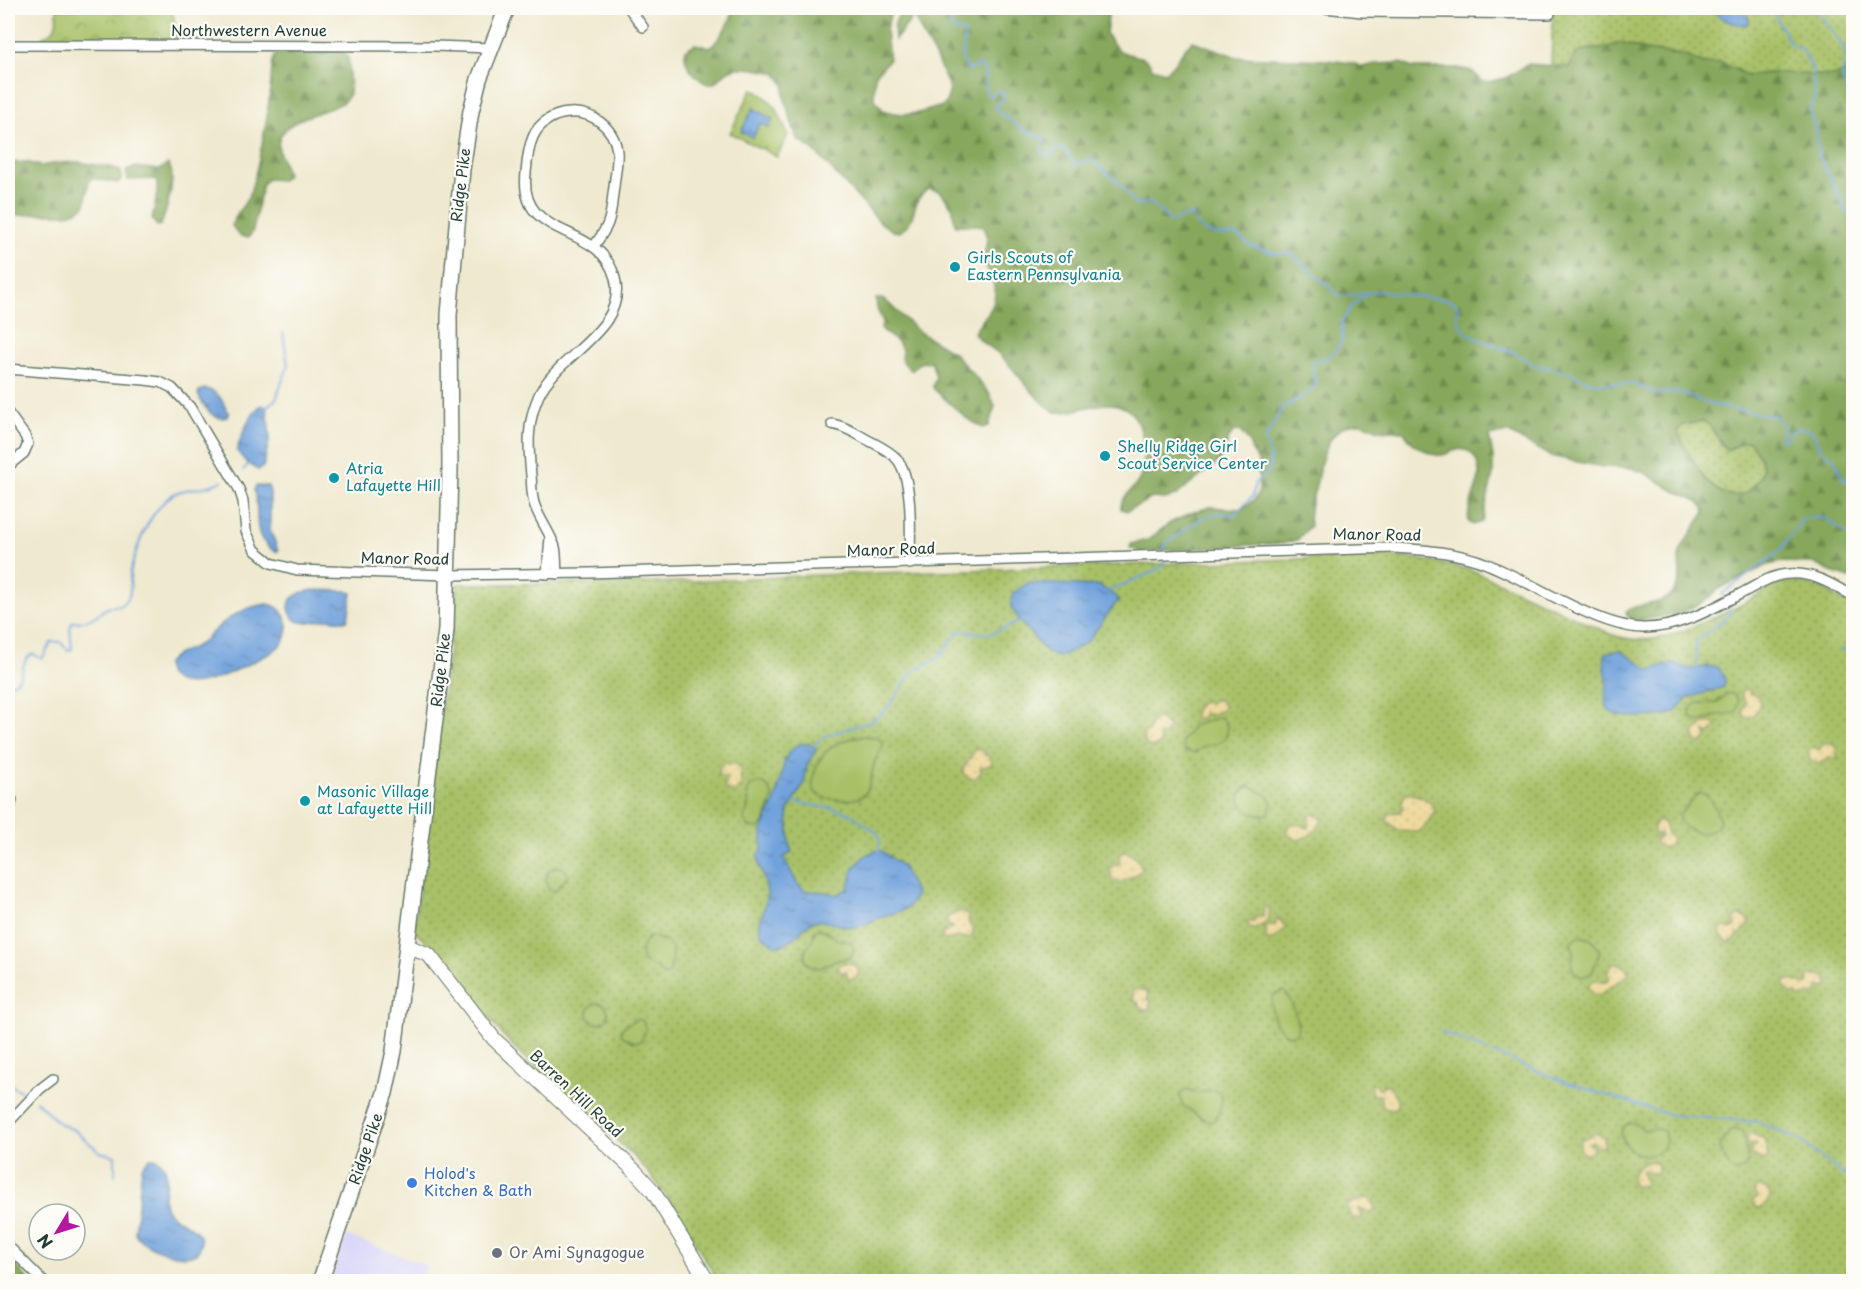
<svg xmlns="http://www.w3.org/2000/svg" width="1861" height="1289" font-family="'Playpen Sans',sans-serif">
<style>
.built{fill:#d9d7f8}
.grass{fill:url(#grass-dots);stroke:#647f4e;stroke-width:1.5}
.forest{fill:url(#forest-firs);stroke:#527248;stroke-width:1.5;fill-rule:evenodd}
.sand{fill:url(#sand-dots);stroke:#868c69;stroke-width:1.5}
.park{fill:url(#park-crowns);stroke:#647f4e;stroke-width:1.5}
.garden{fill:#a8c167;stroke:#647f4e;stroke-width:1.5}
.water{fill:url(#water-ripples);stroke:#487088;stroke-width:1.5}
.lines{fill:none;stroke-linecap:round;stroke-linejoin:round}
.stream{stroke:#71a2dc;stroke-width:2}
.street-casing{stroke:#68796a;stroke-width:12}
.secondary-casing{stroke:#68796a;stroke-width:16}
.primary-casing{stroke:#68796a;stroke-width:18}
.street{stroke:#fff;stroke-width:9}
.secondary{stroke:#fff;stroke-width:14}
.primary{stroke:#fff;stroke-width:15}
.culture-dot{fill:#0f9aa8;stroke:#fdfcf7;stroke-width:2}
.shop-dot{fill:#3f7fe0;stroke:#fdfcf7;stroke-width:2}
.worship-dot{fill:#6b7280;stroke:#fdfcf7;stroke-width:2}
.labels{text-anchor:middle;stroke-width:4.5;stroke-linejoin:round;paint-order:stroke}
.street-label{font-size:15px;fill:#1f3d34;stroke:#fdfcf7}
.culture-label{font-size:15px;fill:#0d838f;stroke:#fdfcf7;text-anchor:start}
.shop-label{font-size:15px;fill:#366cbe;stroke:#fdfcf7;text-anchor:start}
.worship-label{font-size:15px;fill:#5b616d;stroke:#fdfcf7;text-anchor:start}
</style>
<defs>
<pattern id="grass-dots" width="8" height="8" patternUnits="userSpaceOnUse" patternTransform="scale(1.5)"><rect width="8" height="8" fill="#a8c167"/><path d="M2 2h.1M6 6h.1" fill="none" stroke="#889e56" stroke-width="1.8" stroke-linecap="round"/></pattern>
<pattern id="forest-firs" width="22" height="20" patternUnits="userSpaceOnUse" patternTransform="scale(1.5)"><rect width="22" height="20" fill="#86a75c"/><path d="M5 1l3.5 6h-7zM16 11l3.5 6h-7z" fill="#6d894d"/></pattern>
<pattern id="sand-dots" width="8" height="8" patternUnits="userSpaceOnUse" patternTransform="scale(1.5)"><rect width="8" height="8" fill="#eeda9e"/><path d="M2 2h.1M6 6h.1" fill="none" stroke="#ccbc89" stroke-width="1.8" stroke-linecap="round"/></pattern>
<pattern id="park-crowns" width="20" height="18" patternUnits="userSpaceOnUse" patternTransform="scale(1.5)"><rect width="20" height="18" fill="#a8c167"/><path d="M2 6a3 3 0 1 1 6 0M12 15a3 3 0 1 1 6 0" fill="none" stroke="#889e56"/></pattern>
<pattern id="water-ripples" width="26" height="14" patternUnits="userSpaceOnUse" patternTransform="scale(1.5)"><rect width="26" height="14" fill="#71a2dc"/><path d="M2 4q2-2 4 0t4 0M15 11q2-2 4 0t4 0" fill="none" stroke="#5c85b3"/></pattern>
</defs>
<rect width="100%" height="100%" fill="#fdfcf7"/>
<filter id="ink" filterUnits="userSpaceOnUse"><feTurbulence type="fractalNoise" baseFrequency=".0167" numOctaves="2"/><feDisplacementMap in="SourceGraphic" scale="12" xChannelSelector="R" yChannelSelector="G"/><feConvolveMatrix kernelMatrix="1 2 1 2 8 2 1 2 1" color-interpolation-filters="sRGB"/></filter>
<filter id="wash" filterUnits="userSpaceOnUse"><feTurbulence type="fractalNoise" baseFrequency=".008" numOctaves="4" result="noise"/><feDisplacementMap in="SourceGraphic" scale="24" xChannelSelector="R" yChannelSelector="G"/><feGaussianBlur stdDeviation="1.35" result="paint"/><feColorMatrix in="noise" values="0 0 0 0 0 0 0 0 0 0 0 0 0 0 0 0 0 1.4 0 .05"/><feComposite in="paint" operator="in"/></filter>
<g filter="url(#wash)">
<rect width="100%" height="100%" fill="#efe9cf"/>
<polygon class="built" points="346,1235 426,1265 422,1281 330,1281"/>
<g class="grass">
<path d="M1553 8H1853V70C1846 72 1838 76 1830 76 1801 75 1777 69 1748 76L1720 62 1704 64 1683 55 1646 50 1620 43 1602 49H1589L1572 60 1569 67 1551 66Z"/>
<path d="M1703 421 1710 426 1722 445 1733 448 1743 442H1750C1766 466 1769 470 1747 493 1711 508 1690 455 1677 431L1683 425Z"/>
<path d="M1386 556 1413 558 1472 570 1613 635C1648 647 1674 635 1706 621 1720 614 1735 609 1748 601 1762 593 1773 582 1790 582 1814 581 1834 595 1853 607V1281H718C694 1241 672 1198 640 1163 599 1120 550 1086 509 1042 476 1006 452 962 414 931L457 584 653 583 817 575Z"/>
</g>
<g class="forest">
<path d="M734 8H892L886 30 889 60 875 75 874 99 883 110C907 118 921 113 945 105L949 93V87L935 56 924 38 915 18 913 17 895 40 894 26 901 8H1109L1106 34C1110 40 1114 46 1119 50 1130 58 1148 53 1152 68L1165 72C1177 64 1182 48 1193 41L1237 57 1326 60 1353 63 1362 67 1376 64 1401 63 1413 68H1458L1472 71 1482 81 1487 82 1506 78 1528 64 1569 67 1575 55 1583 50 1602 49 1620 43 1646 50 1683 55 1704 64 1720 62 1748 76C1777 69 1801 75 1830 76 1838 76 1846 72 1853 70V579L1831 572 1813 563 1782 562 1768 565 1720 588 1704 602 1681 613 1644 620H1634L1627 616 1626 612C1637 601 1661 608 1673 592 1686 575 1676 568 1680 552 1681 547 1701 518 1705 512L1704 508 1698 501 1673 490 1645 473 1631 468 1602 467 1550 456 1507 432 1489 436 1493 456V475L1482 522 1473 525 1469 522C1465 501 1487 481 1476 460 1465 437 1446 459 1436 455 1430 452 1422 450 1416 446 1411 442 1408 436 1403 432 1397 428 1387 432 1380 430 1373 428 1367 423 1359 423 1333 423 1323 451 1319 472 1316 490 1307 508 1310 526L1297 540 1283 543 1141 552 1130 548V544L1148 540 1170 523 1194 512 1210 507 1241 509 1254 500 1259 491 1258 461 1252 451 1249 442 1240 431H1234C1225 439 1227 452 1220 461L1175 496 1165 499 1152 498 1127 511 1121 509C1120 496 1135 490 1140 478 1149 452 1145 405 1109 404 1091 403 1076 414 1055 412 1032 397 1018 372 999 354 990 346 980 342 974 333 982 317 999 308 994 286 992 277 984 269 984 259 984 247 991 239 984 227L978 225H956L954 222 953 209 941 192 929 189C908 200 920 223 898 232L893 231 881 223 817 154 808 146 797 140 784 97V84L776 73C764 71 751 67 738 68 715 70 719 101 692 72 687 66 684 58 685 50L695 44 710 47C719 42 733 17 734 8ZM1703 421 1710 426 1727 450 1743 442H1750C1766 466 1769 470 1747 493 1711 508 1690 455 1677 431L1683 425Z"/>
<path d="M335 50C344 52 349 55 349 65 348 74 351 84 349 93 344 114 298 109 281 135 273 148 285 162 287 175L282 180 267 179 262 185 253 231 249 237C240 239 235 232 232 225 235 213 246 205 250 193 262 154 270 106 272 65L275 55C286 49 319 52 335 50Z"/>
<path d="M26 162 41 166 57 163 78 162 114 168 120 170 122 177 118 183 91 178C86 185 88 197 84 207 66 219 56 212 37 214 26 215 18 216 8 215V163Z"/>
<path d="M168 164C178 175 166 212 161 225L157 226 152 219 157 194V179L128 180 126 171 137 167 159 170Z"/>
<polygon points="876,299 882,299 887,302 919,332 953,352 980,382 990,395 995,406 989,426 983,428 966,418 934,389 933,386 936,377 931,361 919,363 913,370 910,370 901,359 902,350 899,344 882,330 881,327 883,322 877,309"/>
<polygon points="8,1258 30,1281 8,1281"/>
</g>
<g class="sand">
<polygon points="1747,689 1751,692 1750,694 1757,695 1760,704 1755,714 1749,717 1744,716 1742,711 1746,703 1742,696 1742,691"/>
<path d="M1214 700H1219L1224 705 1222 710 1212 715 1204 713 1200 719 1194 718C1193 711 1198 704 1205 701L1210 703Z"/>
<polygon points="1158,717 1168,727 1165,734 1158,735 1161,743 1154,747 1150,747 1145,743 1143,735 1149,731 1152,721"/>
<polygon points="1708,722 1715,724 1716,728 1709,734 1705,731 1707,738 1703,742 1698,743 1694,737 1695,731"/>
<polygon points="1824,743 1831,743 1835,745 1837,758 1829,758 1820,763 1811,761 1808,753 1809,750 1814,747 1819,750"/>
<polygon points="976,749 985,751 984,755 988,755 992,761 990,765 980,768 981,773 975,778 970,779 963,773 963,769"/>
<polygon points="725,763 736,764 740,768 741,785 735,792 727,791 725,788 727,778 718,775 720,768"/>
<path d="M1406 793C1418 795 1431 798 1435 811 1430 817 1425 829 1418 832L1400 831 1387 821 1388 814 1399 812 1403 808 1402 802Z"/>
<path d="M1312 814 1320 817 1322 819C1318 833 1309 836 1297 840L1288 835 1287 828 1293 823 1308 828 1310 825 1308 818Z"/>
<path d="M1658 820 1664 823 1667 834 1672 839C1671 848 1663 849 1656 844V839L1661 836 1659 833 1656 835 1654 833V826Z"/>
<path d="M1124 852C1134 853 1141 860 1141 870L1136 875 1119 883 1111 877 1110 870 1113 865 1120 864 1119 856Z"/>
<path d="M1266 906 1269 907C1272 919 1261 930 1249 929L1248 922H1254L1255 917H1263L1264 909Z"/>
<polygon points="962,911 968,915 969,924 973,929 973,935 969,938 958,937 945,940 942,937 942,934 953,927 948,925 947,917"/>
<polygon points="1740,915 1749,920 1749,924 1732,942 1727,942 1720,934 1721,929 1725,927 1730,929 1735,927 1736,924 1733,919"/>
<polygon points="1278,917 1286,928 1272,940 1268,940 1266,938 1266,926 1275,925"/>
<path d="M843 963C851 962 857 964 859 973L856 978 848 979 846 971 841 973 838 967Z"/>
<path d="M1613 963 1623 966 1629 972 1628 975 1599 995 1593 994 1589 988 1590 983 1595 981C1601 980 1605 986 1610 979L1607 973Z"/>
<polygon points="1812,976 1824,976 1827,979 1828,986 1825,988 1819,986 1816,994 1797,997 1796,993 1792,994 1784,986 1785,981 1791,980 1807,985 1809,982 1807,978"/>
<polygon points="1137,989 1147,991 1148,997 1146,1000 1149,999 1151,1002 1149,1010 1144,1010 1140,1008 1138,1002 1134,1000 1133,991"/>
<polygon points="1374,1084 1381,1090 1384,1085 1389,1085 1397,1099 1397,1107 1394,1109 1382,1107 1380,1095 1372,1095 1370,1085"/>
<polygon points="1596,1133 1604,1137 1604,1146 1598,1147 1594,1142 1589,1143 1594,1150 1591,1152 1584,1154 1580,1150 1580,1140"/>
<polygon points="1750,1133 1764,1139 1768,1155 1767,1159 1761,1159 1751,1155 1751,1150 1756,1146 1755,1144 1750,1145 1747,1140 1747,1135"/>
<path d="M1652 1161 1657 1163V1172L1653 1174 1643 1170 1641 1172 1645 1182 1644 1186H1634L1631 1180C1632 1169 1642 1163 1652 1161Z"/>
<path d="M1757 1186C1760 1188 1764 1188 1767 1190 1774 1196 1765 1207 1758 1209L1754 1206 1752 1200 1758 1198 1754 1193Z"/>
<path d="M1367 1198 1373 1201 1375 1211 1369 1213 1359 1208 1358 1210 1362 1214V1218L1358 1219 1351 1217 1347 1207 1349 1204C1356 1202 1360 1199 1367 1198Z"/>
</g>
<path class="park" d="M57 8H172L179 43 43 41V36C58 32 57 21 57 8Z"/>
<g class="garden">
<path d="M752 89C776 101 778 111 788 135L777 157 764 150 765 147 761 149 730 133Z"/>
<path d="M1729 693C1740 695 1740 705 1735 713L1718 715 1700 722 1691 718 1690 710 1697 703H1716Z"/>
<path d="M1220 717C1228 723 1231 735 1220 742 1216 745 1210 744 1206 746 1201 748 1197 751 1193 753L1184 750 1182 741 1189 733 1192 726Z"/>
<path d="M860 736 877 737 883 743C883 751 876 756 874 764 868 794 867 803 833 799 827 798 820 798 816 793 811 787 813 777 815 771 823 748 838 741 860 736Z"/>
<path d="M762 783 769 788 773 797 764 823 760 828 749 827 744 820C744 816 746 813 748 809 751 798 742 795 753 784Z"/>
<path d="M1249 786 1269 796 1272 805 1269 813C1252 823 1226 797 1249 786Z"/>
<path d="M1699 793C1711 793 1716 810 1720 821 1714 839 1687 835 1679 820L1680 814Z"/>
<polygon points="555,867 562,867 569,875 555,891 549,890 546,880 548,871"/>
<polygon points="818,929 826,931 838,940 851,942 854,947 851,957 834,961 820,968 809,965 805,960 805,950 812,941 815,931"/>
<path d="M651 936 667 942 672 947C672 954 672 970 668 975H664C661 973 659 971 657 968 653 965 647 965 644 962 637 953 644 940 651 936Z"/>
<path d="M1579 936 1593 940 1600 951 1592 973 1583 977C1567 972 1573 964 1573 953 1573 949 1571 946 1571 942Z"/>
<path d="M1284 991C1291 997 1300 1024 1297 1032L1292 1036C1275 1032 1269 1010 1273 995Z"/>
<circle cx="598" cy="1013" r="10"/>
<polygon points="637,1019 643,1021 646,1029 641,1041 634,1042 622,1036 621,1031 624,1026"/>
<path d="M1188 1089 1197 1093 1215 1090 1220 1093C1223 1101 1220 1115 1213 1121L1208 1122 1182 1105 1180 1094Z"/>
<path d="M1630 1122 1636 1124 1644 1130 1659 1129 1664 1131 1666 1141 1663 1149C1646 1162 1627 1153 1621 1134L1623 1127Z"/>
<polygon points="1735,1129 1743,1133 1748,1161 1745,1168 1736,1171 1730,1168 1719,1148 1729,1132"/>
</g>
<g class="water">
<path d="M1711 8C1724 7 1749 4 1749 22L1746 25C1735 25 1715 17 1711 8Z"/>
<polygon points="753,108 773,119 769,128 760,123 753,138 741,132"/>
<path d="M205 389C219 390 223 403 229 414L226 417C214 422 202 405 198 394L199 391Z"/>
<path d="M262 405 267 409 270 437 263 467 258 470 246 462 237 451C240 438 251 411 262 405Z"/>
<path d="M256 486H268L270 492V529L278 551 276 552C248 536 262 515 254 490Z"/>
<polygon points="1028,583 1100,586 1119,599 1089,640 1074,650 1058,657 1047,653 1020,621 1011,607 1013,593"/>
<path d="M313 590 346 591 352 593 348 619 345 621C340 621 335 620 330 619 317 619 296 630 290 612 288 607 289 603 292 598L300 593Z"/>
<path d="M267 604C283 606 291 622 286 637 283 645 275 650 269 654 244 665 193 699 169 676L166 665C172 654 187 651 198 645 205 641 210 634 216 629 230 616 248 606 267 604Z"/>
<path d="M1620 650 1650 670 1673 663 1686 668 1697 669 1707 666 1717 667C1723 674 1727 678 1724 687L1688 698 1675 712 1669 715C1655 716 1611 722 1606 706 1604 698 1607 689 1607 682 1607 671 1602 663 1606 653Z"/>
<path d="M799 744H809L817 749 807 765 804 784 788 811 790 848 792 851 784 858 798 885 805 891 826 892 837 895 848 889 854 868 866 855 876 851H882L902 866 916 894C908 916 896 910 879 918 870 922 862 927 853 927 841 928 828 919 815 921 801 924 796 943 777 946 772 943 765 939 761 934 756 926 766 907 767 897 768 880 758 870 758 855L762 851V831L776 798 785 760 789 752Z"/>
<path d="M150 1158H155C178 1171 158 1192 166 1209 173 1223 204 1226 201 1244 198 1270 140 1247 135 1233L142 1166Z"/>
</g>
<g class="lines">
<g class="stream">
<path d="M933 8V11L935 12 951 14 950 23 953 30 965 33 962 58 967 69H972L980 65 984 69 987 95 991 96 999 90 1004 94V98L996 106V110L1025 131 1042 137 1044 141 1041 150 1044 155 1049 156 1057 149 1062 148 1077 165 1089 159 1094 161 1123 187 1135 205 1151 203 1171 222 1190 215 1193 217C1197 228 1208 235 1220 235 1225 236 1230 234 1235 234L1251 246 1274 253 1291 254 1339 295 1344 296 1378 291 1449 300C1462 307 1457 307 1457 319L1466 332 1475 338 1513 352 1535 365 1568 372 1593 383 1633 384 1658 394 1676 392 1685 394 1713 405 1777 417 1784 426 1781 439 1784 440 1789 437 1794 429H1809C1818 435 1815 443 1821 450 1825 455 1830 453 1833 458 1838 464 1839 474 1844 480L1848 481 1854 479"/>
<path d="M1762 8 1766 11 1771 10C1779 21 1784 33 1791 45L1802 49 1812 69 1815 96 1810 112 1816 131 1819 156 1847 212 1854 217"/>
<polyline points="1816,8 1845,50 1842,78 1854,112"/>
<polyline points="264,409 276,399 288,366 283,333"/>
<polyline points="243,470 250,463"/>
<path d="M1164 551 1165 545C1183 532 1209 504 1233 516L1253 496 1255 483 1270 470V455L1265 439 1278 417 1280 409 1300 398 1316 386 1312 362 1331 356 1342 342V321L1352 306 1366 294"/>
<polyline points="1108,591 1157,570 1164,565 1164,557"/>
<polyline points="1724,598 1722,594 1779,552 1804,518 1825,518 1845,533 1854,534"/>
<polyline points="1841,650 1854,650"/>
<polyline points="1697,669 1696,642 1731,613 1727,603"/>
<path d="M8 684C23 684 20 668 27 658L33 654 42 659 52 642H60L68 650 72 649 70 629 72 622C80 622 91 620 97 615 106 609 108 605 120 606 137 594 127 586 131 569 138 544 146 519 166 500 182 484 204 492 222 481"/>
<polyline points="813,746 825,736 872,721 880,715 890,705 913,671 936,660 960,631 990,634 1021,621"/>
<polyline points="794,802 840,810 854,816 875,831 880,838 879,851"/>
<polyline points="1441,1032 1565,1082 1670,1115 1759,1122 1801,1141 1842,1174 1854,1178"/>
<polyline points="8,1079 13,1087 26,1093"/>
<polyline points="36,1101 60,1124 74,1130 100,1152 115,1156 115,1175"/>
</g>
</g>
</g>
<g filter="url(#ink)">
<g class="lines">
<g class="street-casing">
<g id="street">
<polyline points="629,8 643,27"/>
<polyline points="1325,8 1362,12 1550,14"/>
<polyline points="8,45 434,46 491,48"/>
<path d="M8 369 145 380 160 382 172 388 190 407 239 489 243 501 246 531 255 550 271 563 297 570 448 575 589 573 1393 548C1425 550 1458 552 1487 564 1533 582 1595 626 1642 628 1678 629 1714 608 1744 592 1759 584 1773 574 1790 574 1813 572 1835 586 1854 597"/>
<polyline points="8,413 25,436 28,444 24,453 8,466"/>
<path d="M832 424C845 426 855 433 866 439 877 445 889 450 897 459 914 479 910 538 910 564"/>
<polyline points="547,574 550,537"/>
<path d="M557 574C556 565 557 555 555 547 550 533 540 520 535 506 531 496 532 485 531 475 528 446 527 421 539 395 557 355 628 330 615 278 600 220 518 243 526 173 527 161 528 148 533 137 539 123 553 114 569 113 592 111 614 127 617 151 618 163 615 175 614 187 612 199 612 212 608 223 605 231 599 239 594 246"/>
<polyline points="8,815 12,800"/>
<polyline points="8,1123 40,1089 53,1079"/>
<polyline points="8,1246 44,1282"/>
</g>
</g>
<g class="secondary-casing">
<polyline id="secondary" points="407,946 429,955 494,1039 635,1171 653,1191 708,1282"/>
</g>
<g class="primary-casing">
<polyline id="primary" points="320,1282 385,1093 394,1051 446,630 450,469 449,315 462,169 471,111 479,79 507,8"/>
</g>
<use href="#street" class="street"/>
<use href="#secondary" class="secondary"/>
<use href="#primary" class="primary"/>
</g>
</g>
<g class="culture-dot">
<circle cx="955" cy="267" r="6"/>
<circle cx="1105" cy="456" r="6"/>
<circle cx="334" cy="478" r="6"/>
<circle cx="305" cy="801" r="6"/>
</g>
<circle class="shop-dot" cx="412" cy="1183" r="6"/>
<circle class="worship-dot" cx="497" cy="1253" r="6"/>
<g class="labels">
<g class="street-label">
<text x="249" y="36">Northwestern Avenue</text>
<text transform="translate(461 185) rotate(-83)" y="5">Ridge Pike</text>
<text transform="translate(1377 535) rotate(1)" y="5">Manor Road</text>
<text transform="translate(891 550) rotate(-2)" y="5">Manor Road</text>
<text transform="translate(405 559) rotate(1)" y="5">Manor Road</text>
<text transform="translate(441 670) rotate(-83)" y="5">Ridge Pike</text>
<text transform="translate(576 1094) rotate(43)" y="5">Barren Hill Road</text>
<text transform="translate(366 1149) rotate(-71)" y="5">Ridge Pike</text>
</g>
<g class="culture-label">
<text x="967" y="263">Girls Scouts of<tspan x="967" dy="17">Eastern Pennsylvania</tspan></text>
<text x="1117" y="452">Shelly Ridge Girl<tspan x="1117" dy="17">Scout Service Center</tspan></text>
<text x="346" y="474">Atria<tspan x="346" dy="17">Lafayette Hill</tspan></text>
<text x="317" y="797">Masonic Village<tspan x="317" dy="17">at Lafayette Hill</tspan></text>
</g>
<g class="shop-label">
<text x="424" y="1179">Holod's<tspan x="424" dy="17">Kitchen &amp; Bath</tspan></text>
</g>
<g class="worship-label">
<text x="509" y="1258">Or Ami Synagogue</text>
</g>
</g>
<rect width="1861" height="1289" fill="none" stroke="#fdfcf7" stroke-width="30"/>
<g transform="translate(57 1232) rotate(232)"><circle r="28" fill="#fdfcf7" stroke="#a4b0a9" stroke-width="1.5"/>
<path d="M0-4.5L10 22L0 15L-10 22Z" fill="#b5179e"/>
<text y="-9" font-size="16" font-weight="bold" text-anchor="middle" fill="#1f3d34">N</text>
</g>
</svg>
